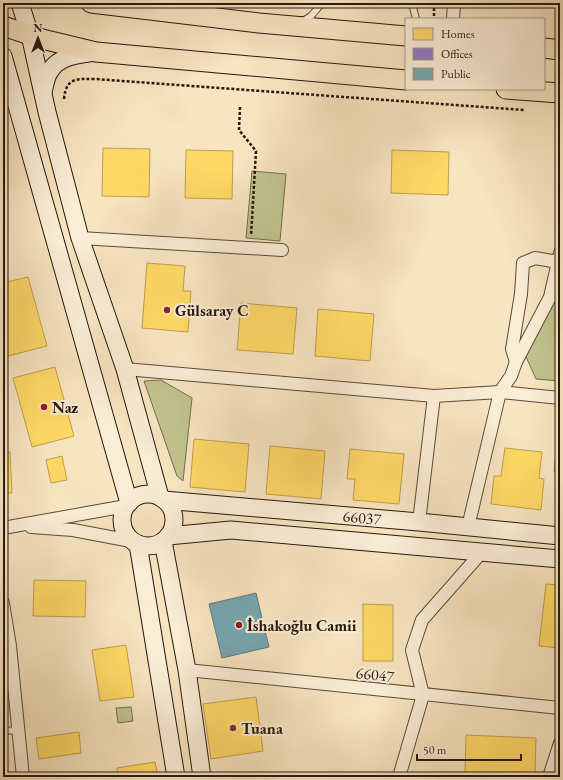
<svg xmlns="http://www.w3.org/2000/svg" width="563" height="780" font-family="'EB Garamond',serif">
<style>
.green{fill:#c1c38f;stroke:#746e4e}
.homes{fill:#ffd966;stroke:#be9f4b}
.offices{fill:#8e7cc3;stroke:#6f5e8c}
.public{fill:#76a5af;stroke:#5e7b7e}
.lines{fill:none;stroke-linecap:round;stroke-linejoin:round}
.lane-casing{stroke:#5b4b3a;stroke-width:8}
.street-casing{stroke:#5b4b3a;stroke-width:14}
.secondary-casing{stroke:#27180d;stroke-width:19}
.primary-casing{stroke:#27180d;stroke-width:21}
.path{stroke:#27180d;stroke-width:2.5;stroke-dasharray:3 2;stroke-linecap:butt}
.lane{stroke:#faedd6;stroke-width:6}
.street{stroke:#faedd6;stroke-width:12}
.secondary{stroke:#faedd6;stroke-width:17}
.primary{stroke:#f7e4c0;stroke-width:19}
.poi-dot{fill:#8f2418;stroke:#faedd6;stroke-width:1.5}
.labels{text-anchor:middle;stroke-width:4;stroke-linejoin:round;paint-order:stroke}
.poi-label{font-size:16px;font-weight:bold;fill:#27180d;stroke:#faedd6;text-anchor:start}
.street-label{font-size:16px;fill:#27180d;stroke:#faedd6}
</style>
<rect width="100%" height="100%" fill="#f7e4c0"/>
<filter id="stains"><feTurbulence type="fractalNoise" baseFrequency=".005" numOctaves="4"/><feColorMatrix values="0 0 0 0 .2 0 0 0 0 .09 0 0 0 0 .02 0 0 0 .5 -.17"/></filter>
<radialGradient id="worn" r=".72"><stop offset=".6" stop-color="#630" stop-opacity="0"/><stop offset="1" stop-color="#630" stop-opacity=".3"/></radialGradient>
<g class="green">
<polygon points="252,171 286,174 280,241 246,238"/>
<polygon points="560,283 560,381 536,379 523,350 543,308 556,300"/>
<polygon points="161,380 192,398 183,481 177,476 144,381"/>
<polygon points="131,707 133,721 118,723 116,708"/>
</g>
<g class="homes">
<polygon points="103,148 150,149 149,197 102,196"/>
<polygon points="186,150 233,151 232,199 185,198"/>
<polygon points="392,150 449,152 448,195 391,193"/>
<polygon points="147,263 185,266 183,291 191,291 188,332 142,328"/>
<polygon points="28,277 47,346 4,357 3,352 3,283"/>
<polygon points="241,303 297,308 293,354 237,350"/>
<polygon points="318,309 374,314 370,361 315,356"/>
<polygon points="55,367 74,436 32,447 13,378"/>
<polygon points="194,439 249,444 245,492 190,487"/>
<polygon points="270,446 325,451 321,499 266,494"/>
<polygon points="505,448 542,452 539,478 544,479 541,510 491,504 494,476 501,476"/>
<polygon points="350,449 404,454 399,504 353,500 355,479 347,479"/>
<polygon points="10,452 12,493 3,493 3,453"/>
<polygon points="556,454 560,455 560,473 554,472"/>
<polygon points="62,456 67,480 51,483 46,460"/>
<polygon points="34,580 86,581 85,617 33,616"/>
<polygon points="546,584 560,585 560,648 539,646"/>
<polygon points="363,604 393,605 393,661 363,661"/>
<polygon points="126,645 134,697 100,701 92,650"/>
<polygon points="256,697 263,751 211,759 203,704"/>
<polygon points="79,732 81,753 39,759 36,738"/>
<polygon points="466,735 536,738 535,777 465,775"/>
<polygon points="155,762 158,777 118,777 117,768"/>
</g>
<polygon class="offices" points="471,3 536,3 536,6"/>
<polygon class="public" points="256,593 269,647 222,658 209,604"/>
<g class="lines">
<g class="lane-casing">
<g id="lane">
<polyline points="412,3 416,19"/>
<polyline points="303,21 311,16 322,3"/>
<polyline points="3,731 19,730"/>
</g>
</g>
<g class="street-casing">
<g id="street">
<polyline points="453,19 454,3"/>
<polyline points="80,238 282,250"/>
<polyline points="516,362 512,349 521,294 523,263 535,258 558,262"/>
<polyline points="125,369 434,396 500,392 560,398"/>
<polyline points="419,522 434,396"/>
<polyline points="31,527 73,530 131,541"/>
<polyline points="468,527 500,392 511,376 516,362 550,297 560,253"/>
<polyline points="3,528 126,506"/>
<polyline points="3,603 10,646 23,777"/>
<polyline points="187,670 560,708"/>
<polyline points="399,777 423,695 412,650 422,620 481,553"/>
<polyline points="549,777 560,743"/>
</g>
</g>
<g class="secondary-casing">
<g id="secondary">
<polyline points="20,3 30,35 47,112 80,238 125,369 160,497"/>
<polyline points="3,56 129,503"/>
<path d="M43 92C45 85 46 76 50 71 59 55 80 55 95 52"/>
<circle cx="148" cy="520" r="26"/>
<polyline points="164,500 419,522 560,536"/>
<polyline points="168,536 231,530 560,559"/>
<polyline points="163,541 187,670 202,777"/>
<polyline points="138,544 176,777"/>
</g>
</g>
<g class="primary-casing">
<g id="primary">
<polyline points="91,3 259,23 406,36"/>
<polyline points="3,26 42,39 96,52 406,80"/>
<polyline points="544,48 560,50"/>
<polyline points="506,89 560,93"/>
</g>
</g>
<g class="path">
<polyline points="434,3 434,19"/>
<path d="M64 99C66 77 77 79 95 79L524 110"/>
<polyline points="240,107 239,130 256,151 251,236"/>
</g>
<use href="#lane" class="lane"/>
<use href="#street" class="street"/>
<use href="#secondary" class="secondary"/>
<use href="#primary" class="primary"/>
</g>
<g class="poi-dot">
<circle cx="167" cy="310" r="4"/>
<circle cx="44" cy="407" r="4"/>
<circle cx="239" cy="625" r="4"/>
<circle cx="233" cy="728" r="4"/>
</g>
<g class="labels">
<g class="poi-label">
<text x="175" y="316">Gülsaray C</text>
<text x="52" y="413">Naz</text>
<text x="247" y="631">İshakoğlu Camii</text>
<text x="241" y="734">Tuana</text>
</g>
<g class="street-label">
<text transform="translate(362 517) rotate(5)" y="6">66037</text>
<text transform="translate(375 674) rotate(6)" y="6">66047</text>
</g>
</g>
<rect width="563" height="780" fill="none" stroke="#f7e4c0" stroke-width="16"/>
<rect x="4" y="4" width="555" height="772" fill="none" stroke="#27180d" stroke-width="2"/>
<rect x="8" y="8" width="547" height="764" fill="none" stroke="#27180d"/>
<rect x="405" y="18" width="140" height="72" fill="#faedd6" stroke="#a69886"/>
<rect x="413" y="28" width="20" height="12" fill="#ffd966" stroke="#a69886"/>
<text x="441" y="38" font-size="12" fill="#27180d">Homes</text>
<rect x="413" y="48" width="20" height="12" fill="#8e7cc3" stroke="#a69886"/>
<text x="441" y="58" font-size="12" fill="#27180d">Offices</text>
<rect x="413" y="68" width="20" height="12" fill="#76a5af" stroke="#a69886"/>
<text x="441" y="78" font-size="12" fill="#27180d">Public</text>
<g transform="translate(38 38)" stroke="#faedd6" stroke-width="3" paint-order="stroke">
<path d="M0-3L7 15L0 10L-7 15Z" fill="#27180d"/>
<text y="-6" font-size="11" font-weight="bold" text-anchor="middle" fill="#27180d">N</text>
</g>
<path d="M417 754v6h104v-6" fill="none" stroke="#27180d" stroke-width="2"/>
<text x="423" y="754" font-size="12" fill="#27180d" stroke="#faedd6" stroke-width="3" paint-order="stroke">50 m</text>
<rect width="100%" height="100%" filter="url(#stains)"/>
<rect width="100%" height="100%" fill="url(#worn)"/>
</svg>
